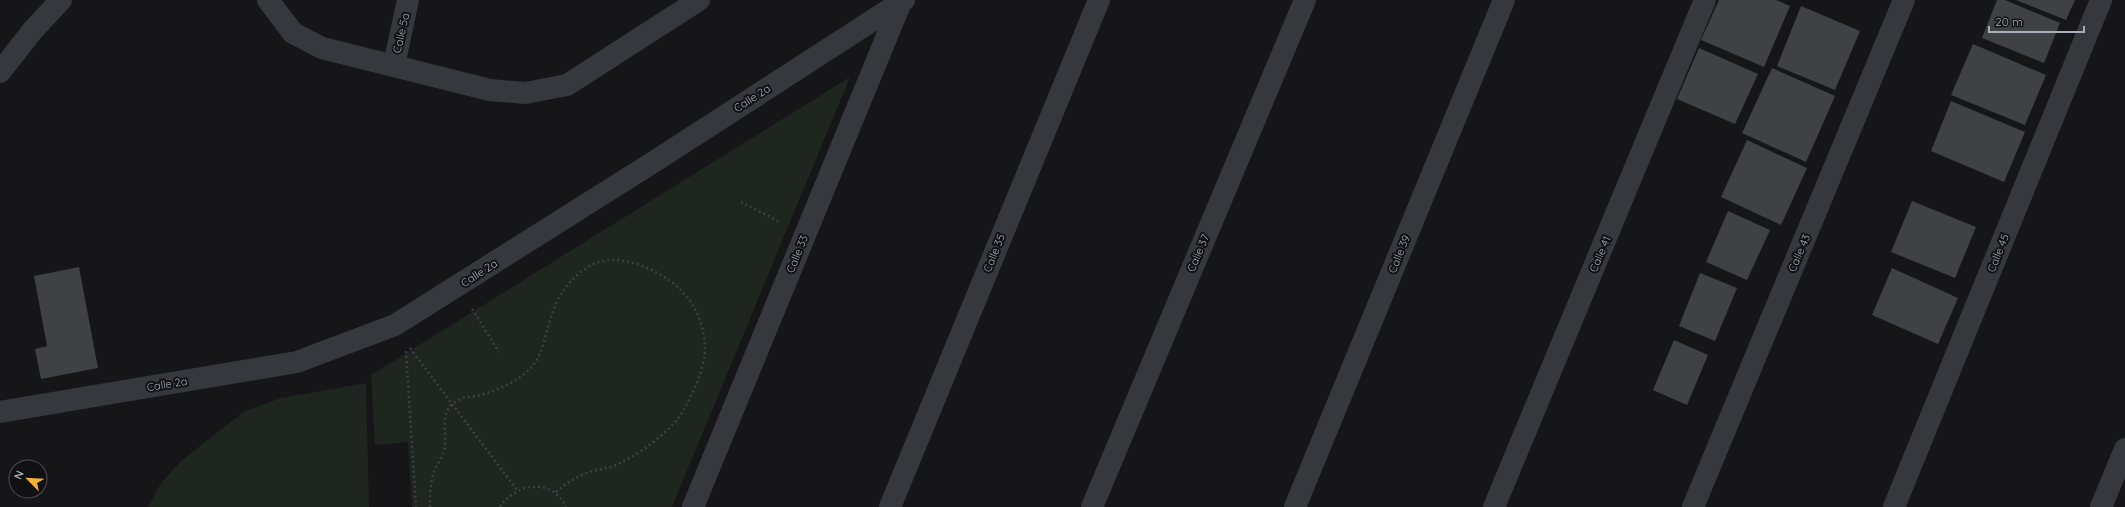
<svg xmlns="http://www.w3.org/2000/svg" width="2125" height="507" font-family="Quicksand,sans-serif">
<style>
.green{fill:#1e261f}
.building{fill:#404145}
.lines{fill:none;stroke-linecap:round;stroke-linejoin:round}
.path{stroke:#3d3f44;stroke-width:2.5;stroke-dasharray:2 3;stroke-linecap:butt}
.street{stroke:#37383d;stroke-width:22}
.labels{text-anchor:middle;stroke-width:4;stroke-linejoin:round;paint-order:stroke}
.street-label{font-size:11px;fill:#a8adb8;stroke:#111113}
</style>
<rect width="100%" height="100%" fill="#161618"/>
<g class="green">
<polygon points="850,77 672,507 412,507 408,442 375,445 371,375"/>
<polygon points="366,383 369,507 148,507 161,483 182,460 245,411 281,398"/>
</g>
<g class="building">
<polygon points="1719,0 1776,0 1790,6 1764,67 1701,40"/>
<polygon points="1997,0 2005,0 2060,23 2044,63 1982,38"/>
<polygon points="2016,0 2075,0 2066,20"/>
<polygon points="1801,6 1860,31 1835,90 1777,66"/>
<polygon points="1973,44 2046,75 2025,125 1951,95"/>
<polygon points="1699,48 1758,74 1735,124 1677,99"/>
<polygon points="1772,68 1835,96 1806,162 1742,133"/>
<polygon points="1951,101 2025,132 2004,182 1931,151"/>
<polygon points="1747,140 1807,168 1781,225 1721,197"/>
<polygon points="1912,201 1976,227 1955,278 1891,252"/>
<polygon points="1728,211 1770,230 1747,280 1706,262"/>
<polygon points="79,267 98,368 41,379 35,349 47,346 34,276"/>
<polygon points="1892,268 1958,298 1938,344 1872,315"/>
<polygon points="1700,273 1737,288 1715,341 1679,326"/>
<polygon points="1674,340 1708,355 1687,405 1653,390"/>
</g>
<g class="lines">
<g class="path">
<polyline points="741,202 780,222"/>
<polyline points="472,309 499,352"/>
<polyline points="410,348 517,490"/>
<polyline points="406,351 416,507"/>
<path d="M430 507C430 497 430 485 433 475 435 465 444 457 445 446 447 427 437 408 463 398 468 396 475 397 480 395 499 390 516 382 530 369 542 357 544 339 549 324 555 299 567 281 588 267 618 247 672 274 690 301 699 313 705 333 705 348 706 367 690 401 679 417 666 435 633 459 611 467 603 469 595 470 587 473 575 477 564 485 554 493"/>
<path d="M500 507C516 483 551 477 566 507"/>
</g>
<g class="street">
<polyline points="268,0 293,33 322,48 490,90 525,93 567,85 699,0"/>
<polyline points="394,65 408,0"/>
<polyline points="0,72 33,30 61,0"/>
<polyline points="0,412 297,362 395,325 652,163 904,0"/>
<polyline points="693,507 901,2"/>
<polyline points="890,507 1099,0"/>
<polyline points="1092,507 1305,0"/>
<polyline points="1295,507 1504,0"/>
<polyline points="1494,507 1705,0"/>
<polyline points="1693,507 1904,0"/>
<polyline points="1894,507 2101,0"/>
<polyline points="2101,507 2125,449"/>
</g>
</g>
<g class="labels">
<g class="street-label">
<text transform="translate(401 33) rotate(-77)" y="4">Calle 5a</text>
<text transform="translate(752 98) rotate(-33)" y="4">Calle 2a</text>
<text transform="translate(994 253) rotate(-68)" y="4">Calle 35</text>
<text transform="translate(1198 253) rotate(-67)" y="4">Calle 37</text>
<text transform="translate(1799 253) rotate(-67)" y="4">Calle 43</text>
<text transform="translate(1998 253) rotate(-68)" y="4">Calle 45</text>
<text transform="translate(797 254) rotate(-68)" y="4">Calle 33</text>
<text transform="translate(1399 254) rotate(-68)" y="4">Calle 39</text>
<text transform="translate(1600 254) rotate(-67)" y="4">Calle 41</text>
<text transform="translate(479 273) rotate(-33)" y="4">Calle 2a</text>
<text transform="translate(167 384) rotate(-9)" y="4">Calle 2a</text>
</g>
</g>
<g transform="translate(28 479) rotate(294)"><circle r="19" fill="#111113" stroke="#4d4f55"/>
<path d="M0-3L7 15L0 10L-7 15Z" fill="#f2b134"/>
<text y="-6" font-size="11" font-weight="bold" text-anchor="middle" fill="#a8adb8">N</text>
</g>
<path d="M1989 26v6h95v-6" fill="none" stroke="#a8adb8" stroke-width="2"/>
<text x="1995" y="26" font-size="12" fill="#a8adb8" stroke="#111113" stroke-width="3" paint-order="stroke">20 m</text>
</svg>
